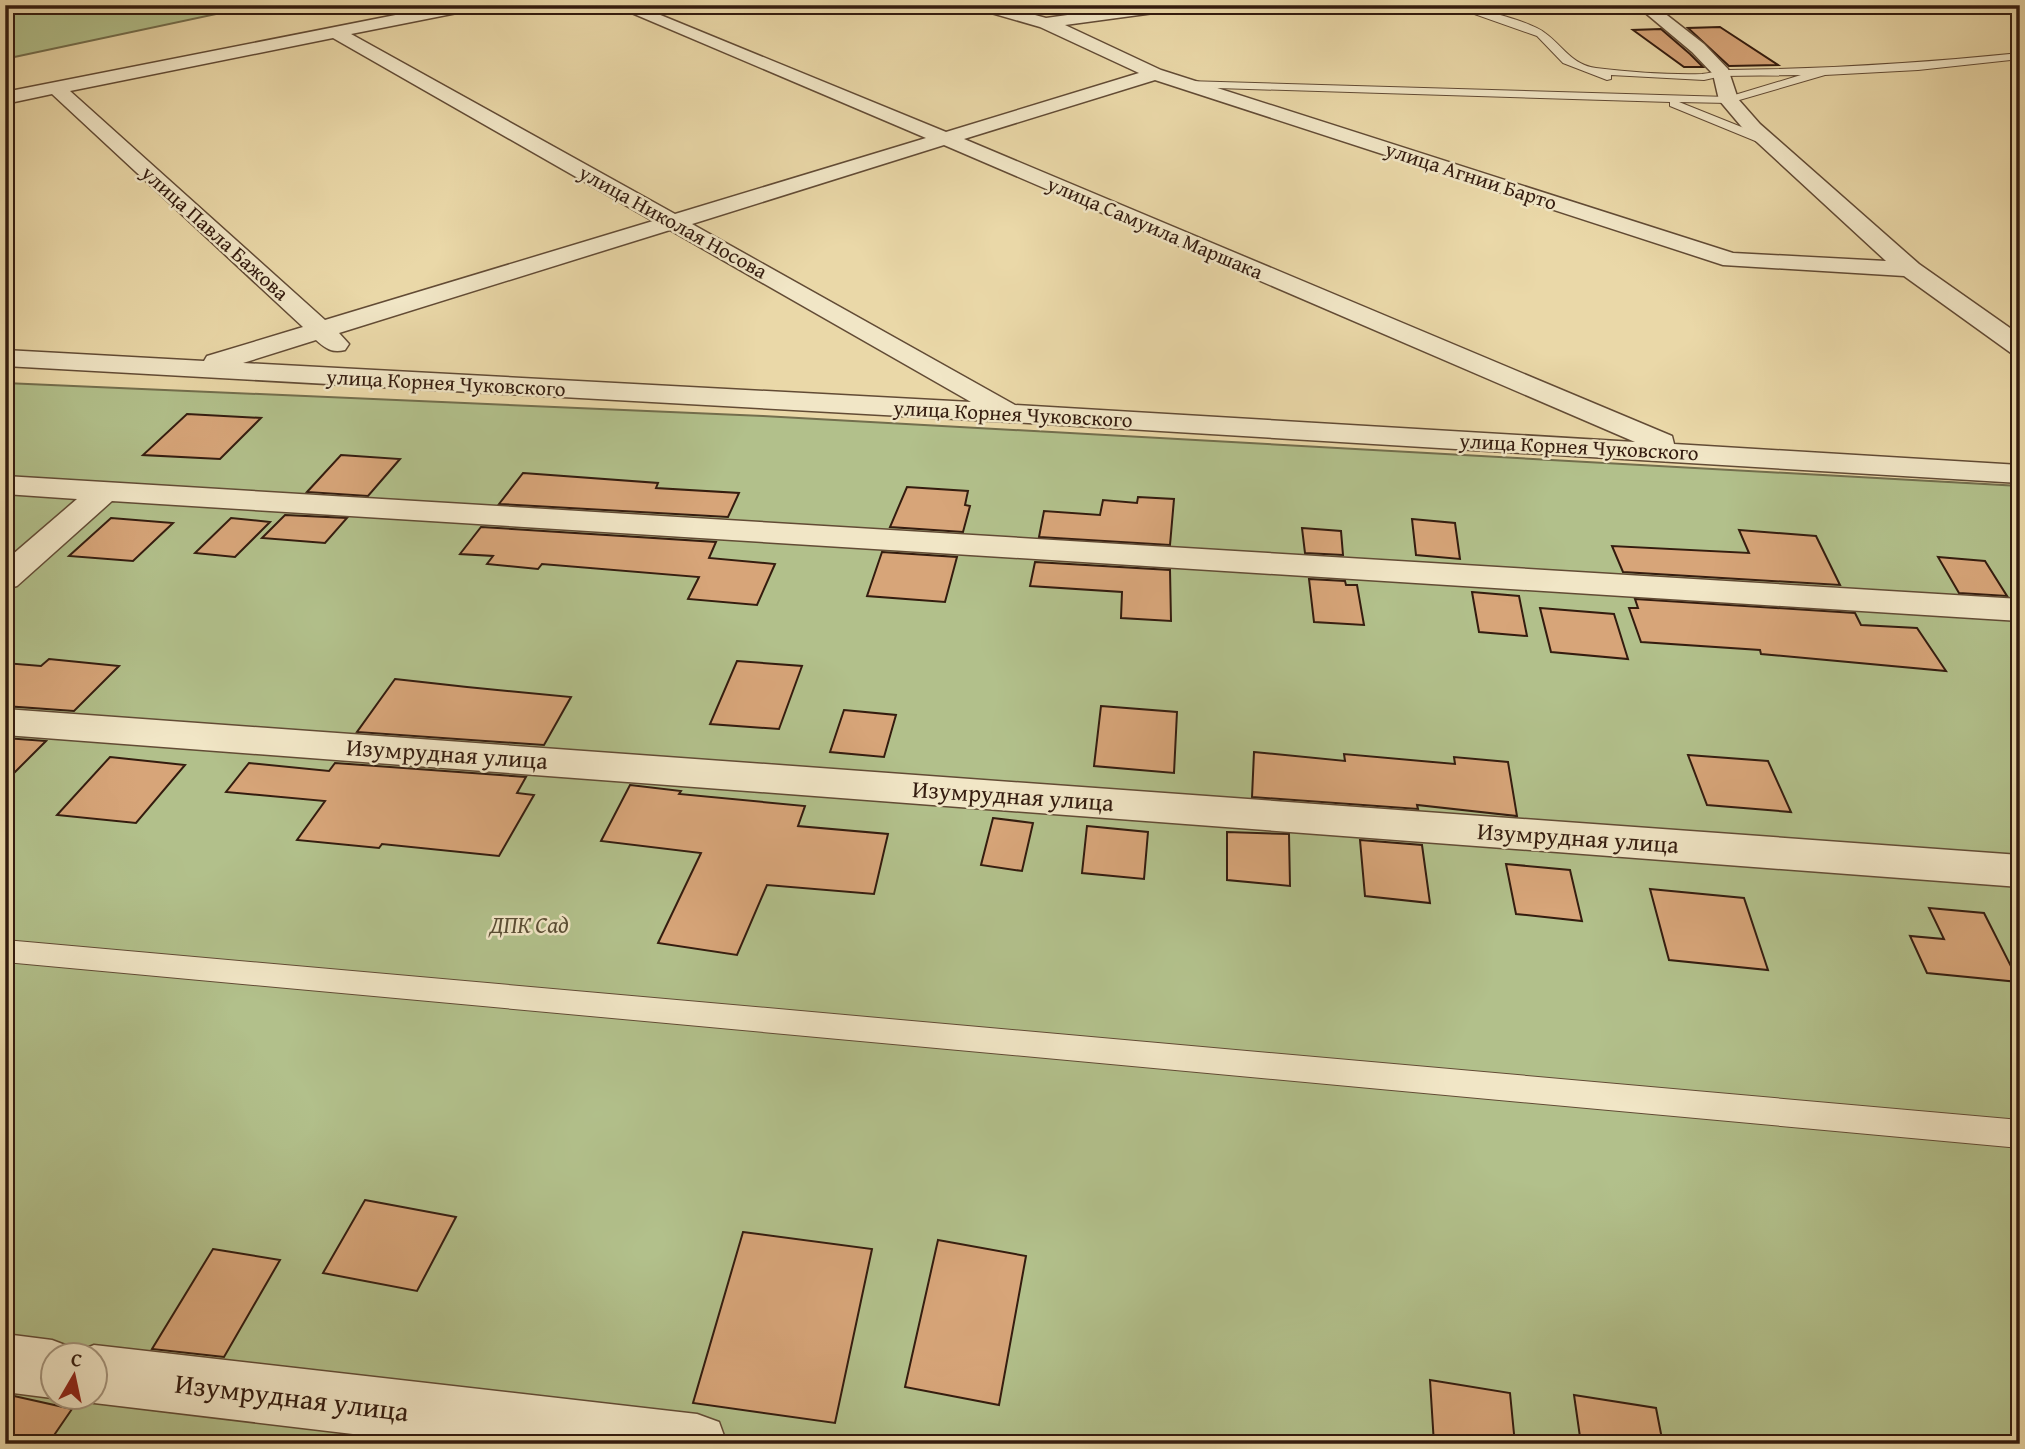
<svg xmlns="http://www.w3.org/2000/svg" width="2025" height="1449" font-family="'Gentium Book Plus',serif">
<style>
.green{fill:#b2c08b;stroke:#736e4d;stroke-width:2;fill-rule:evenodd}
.building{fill:#d7a579;stroke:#341c0f;stroke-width:2}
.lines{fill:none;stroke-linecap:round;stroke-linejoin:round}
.lane-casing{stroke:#624b35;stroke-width:2}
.street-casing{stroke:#624b35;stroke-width:3}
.path{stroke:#341c0f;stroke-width:2;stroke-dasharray:2.5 2;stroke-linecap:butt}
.lane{fill:#f1e6c6;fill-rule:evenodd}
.street{fill:#f1e6c6;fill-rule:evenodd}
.labels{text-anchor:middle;stroke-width:5;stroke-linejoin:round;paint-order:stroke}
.far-street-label{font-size:21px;fill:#341c0f;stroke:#f1e6c6}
.street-label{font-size:24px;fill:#341c0f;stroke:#f1e6c6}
.park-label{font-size:24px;font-style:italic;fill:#5a4d34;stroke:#f1e6c6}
.near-street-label{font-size:28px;fill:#341c0f;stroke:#f1e6c6}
</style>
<rect width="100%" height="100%" fill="#ead8a8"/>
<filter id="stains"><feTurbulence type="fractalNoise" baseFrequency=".00286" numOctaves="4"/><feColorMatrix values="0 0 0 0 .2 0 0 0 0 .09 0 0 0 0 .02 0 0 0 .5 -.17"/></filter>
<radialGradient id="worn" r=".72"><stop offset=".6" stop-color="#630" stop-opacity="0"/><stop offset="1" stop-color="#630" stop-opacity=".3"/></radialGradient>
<g class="green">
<polygon points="5,5 258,5 5,59"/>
<path d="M5 383 763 416 2020 486V1444H5ZM52 1354H94V1396H52Z"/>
</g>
<g class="building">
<polygon points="1720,27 1778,65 1729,66 1688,28"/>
<polygon points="1661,29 1690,54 1703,67 1684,67 1633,30"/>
<polygon points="187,414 261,418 220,459 143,455"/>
<polygon points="341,455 400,459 368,496 307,492"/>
<polygon points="523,473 658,483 656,488 739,493 728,517 499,504"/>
<polygon points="907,487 968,491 965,505 970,506 963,532 890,527"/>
<polygon points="1138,497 1174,499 1170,545 1039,537 1044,511 1100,515 1103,500 1137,503"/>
<polygon points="285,515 347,518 325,543 262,538"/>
<polygon points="111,518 173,523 133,561 69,556"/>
<polygon points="231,518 270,522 235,557 195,553"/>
<polygon points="1412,519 1455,523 1460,559 1416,555"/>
<polygon points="481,527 716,542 709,558 775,564 757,605 688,599 699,577 542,564 538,569 487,564 493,556 460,554"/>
<polygon points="1302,528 1341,531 1343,555 1305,553"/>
<polygon points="1739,530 1816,536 1840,585 1623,572 1612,546 1749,553"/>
<polygon points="882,552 957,557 945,602 867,596"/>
<polygon points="1938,557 1985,561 2007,596 1959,593"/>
<polygon points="1035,562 1170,570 1171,621 1121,618 1122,592 1030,586"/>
<polygon points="1309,579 1345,581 1346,585 1357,585 1364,625 1314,622"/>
<polygon points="1472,592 1519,596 1527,636 1479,632"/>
<polygon points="1635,599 1855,613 1861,625 1917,628 1946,671 1761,654 1760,650 1641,642 1629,608 1638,608"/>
<polygon points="1540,608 1614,614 1628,659 1551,652"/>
<polygon points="49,659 119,666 74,711 5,706 5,663 41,666"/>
<polygon points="737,661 802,666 779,729 710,724"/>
<polygon points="395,679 467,687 571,697 544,745 357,732"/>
<polygon points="1101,706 1177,712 1174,773 1094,766"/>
<polygon points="844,710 896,715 884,757 830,752"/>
<polygon points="5,738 46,741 5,782"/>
<polygon points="1254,752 1345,761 1344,754 1455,764 1454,757 1508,762 1517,816 1417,805 1418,809 1252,797"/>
<polygon points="1688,755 1768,761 1791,812 1707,805"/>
<polygon points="110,757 185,765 136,823 57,815"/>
<polygon points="249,763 329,771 335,763 526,777 517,793 534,795 499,856 382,844 379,848 297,840 325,801 226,792"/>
<polygon points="630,785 681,791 679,794 805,806 798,826 888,834 874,894 767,885 737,955 658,943 701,853 601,841"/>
<polygon points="993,818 1033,823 1022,871 981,865"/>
<polygon points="1087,826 1148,832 1144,879 1082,873"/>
<polygon points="1227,832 1289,834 1290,886 1227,880"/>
<polygon points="1360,840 1422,845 1430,903 1365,896"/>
<polygon points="1506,864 1570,870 1582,921 1516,914"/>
<polygon points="1650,889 1744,898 1768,970 1669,960"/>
<polygon points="1929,908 1984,913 2019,982 1927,973 1910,936 1944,939"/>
<polygon points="365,1200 456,1217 417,1291 323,1273"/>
<polygon points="743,1232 872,1249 835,1423 693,1403"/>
<polygon points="938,1240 1026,1256 999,1405 905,1387"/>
<polygon points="213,1249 280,1260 224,1357 152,1349"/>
<polygon points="1430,1380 1510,1393 1515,1444 1434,1444"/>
<polygon points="5,1395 14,1396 72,1409 48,1444 5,1444"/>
<polygon points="1574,1395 1656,1408 1663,1444 1581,1444"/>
</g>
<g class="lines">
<g class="lane-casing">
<g id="lane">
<path d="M1449 5C1469 5 1530 21 1545 33 1563 46 1572 65 1596 68 1630 72 1669 75 1702 74 1711 73 1720 70 1729 70 1826 69 1922 63 2020 53V59L1918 70 1825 75 1729 103 1679 102 1774 140V146L1770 147 1670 106V102L1186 87 1181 84 1186 81 1728 97 1801 75 1722 76 1704 80 1611 75V79L1607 80 1563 63 1537 36Z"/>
<polygon points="5,940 2020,1120 2020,1148 5,962"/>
</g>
</g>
<g class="street-casing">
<g id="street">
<path d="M446 5H480L472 10 351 34 675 214 926 138 613 5H636L946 132 1139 73 1040 27 974 8 972 5H999L1046 18 1139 5H1184L1176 10 1065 25 1161 70 1733 253 1886 261 1746 132 1719 100 1713 74 1692 52 1636 5H1654L1704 44 1728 69 1738 99 1760 124 1919 264 2020 335V355L2011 353 1904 276 1723 265 1155 80 964 139 1672 436 1674 444 2020 465V483L1010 422 5 366V350L204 361 207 356 303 327 52 94 5 104V92ZM333 38 653 221 325 320 70 91ZM944 145 1635 442 1015 405 692 224ZM670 230 971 402 243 363 316 340C326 349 332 353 345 350L349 344 339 333Z"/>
<polygon points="5,476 2020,599 2020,621 112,501 17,586 5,589 5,561 77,499 5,494"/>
<polygon points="5,709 2020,855 2020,887 5,735"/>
<polygon points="5,1334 52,1340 73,1348 75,1353 94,1345 697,1414 719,1422 727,1444 437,1444 94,1403 77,1396 94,1396 94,1354 52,1354 52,1396 56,1396 52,1398 5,1392"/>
</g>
</g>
<polyline class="path" points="699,8 711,5"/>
<use href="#lane" class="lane"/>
<use href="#street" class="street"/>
</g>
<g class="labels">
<g class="far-street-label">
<text transform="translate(1471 176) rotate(18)" y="7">улица Агнии Барто</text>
<text transform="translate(673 222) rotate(29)" y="7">улица Николая Носова</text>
<text transform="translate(1155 228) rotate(23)" y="7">улица Самуила Маршака</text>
<text transform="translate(215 233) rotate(42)" y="7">улица Павла Бажова</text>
<text transform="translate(446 383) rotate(3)" y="7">улица Корнея Чуковского</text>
<text transform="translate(1013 414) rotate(3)" y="7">улица Корнея Чуковского</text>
<text transform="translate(1579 447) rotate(3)" y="7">улица Корнея Чуковского</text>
</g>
<g class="street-label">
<text transform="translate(447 754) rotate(4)" y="8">Изумрудная улица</text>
<text transform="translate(1013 796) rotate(4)" y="8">Изумрудная улица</text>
<text transform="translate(1578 838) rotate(4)" y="8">Изумрудная улица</text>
</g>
<g class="park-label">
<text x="529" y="933">ДПК Сад</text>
</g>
<g class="near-street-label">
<text transform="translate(292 1397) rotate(7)" y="10">Изумрудная улица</text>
</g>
</g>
<rect width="2025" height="1449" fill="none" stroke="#ead8a8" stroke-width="28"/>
<rect x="7" y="7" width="2011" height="1435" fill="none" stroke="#341c0f" stroke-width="3.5"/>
<rect x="14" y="14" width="1997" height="1421" fill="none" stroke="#341c0f" stroke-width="2"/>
<g transform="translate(74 1376) rotate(9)"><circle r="33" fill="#f1e6c6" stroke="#a5957d" stroke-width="2"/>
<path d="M0-5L12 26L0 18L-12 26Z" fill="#8f2418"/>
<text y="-10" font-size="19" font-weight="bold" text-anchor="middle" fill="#341c0f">С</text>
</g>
<rect width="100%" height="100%" filter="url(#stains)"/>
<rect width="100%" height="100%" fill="url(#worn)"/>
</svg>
